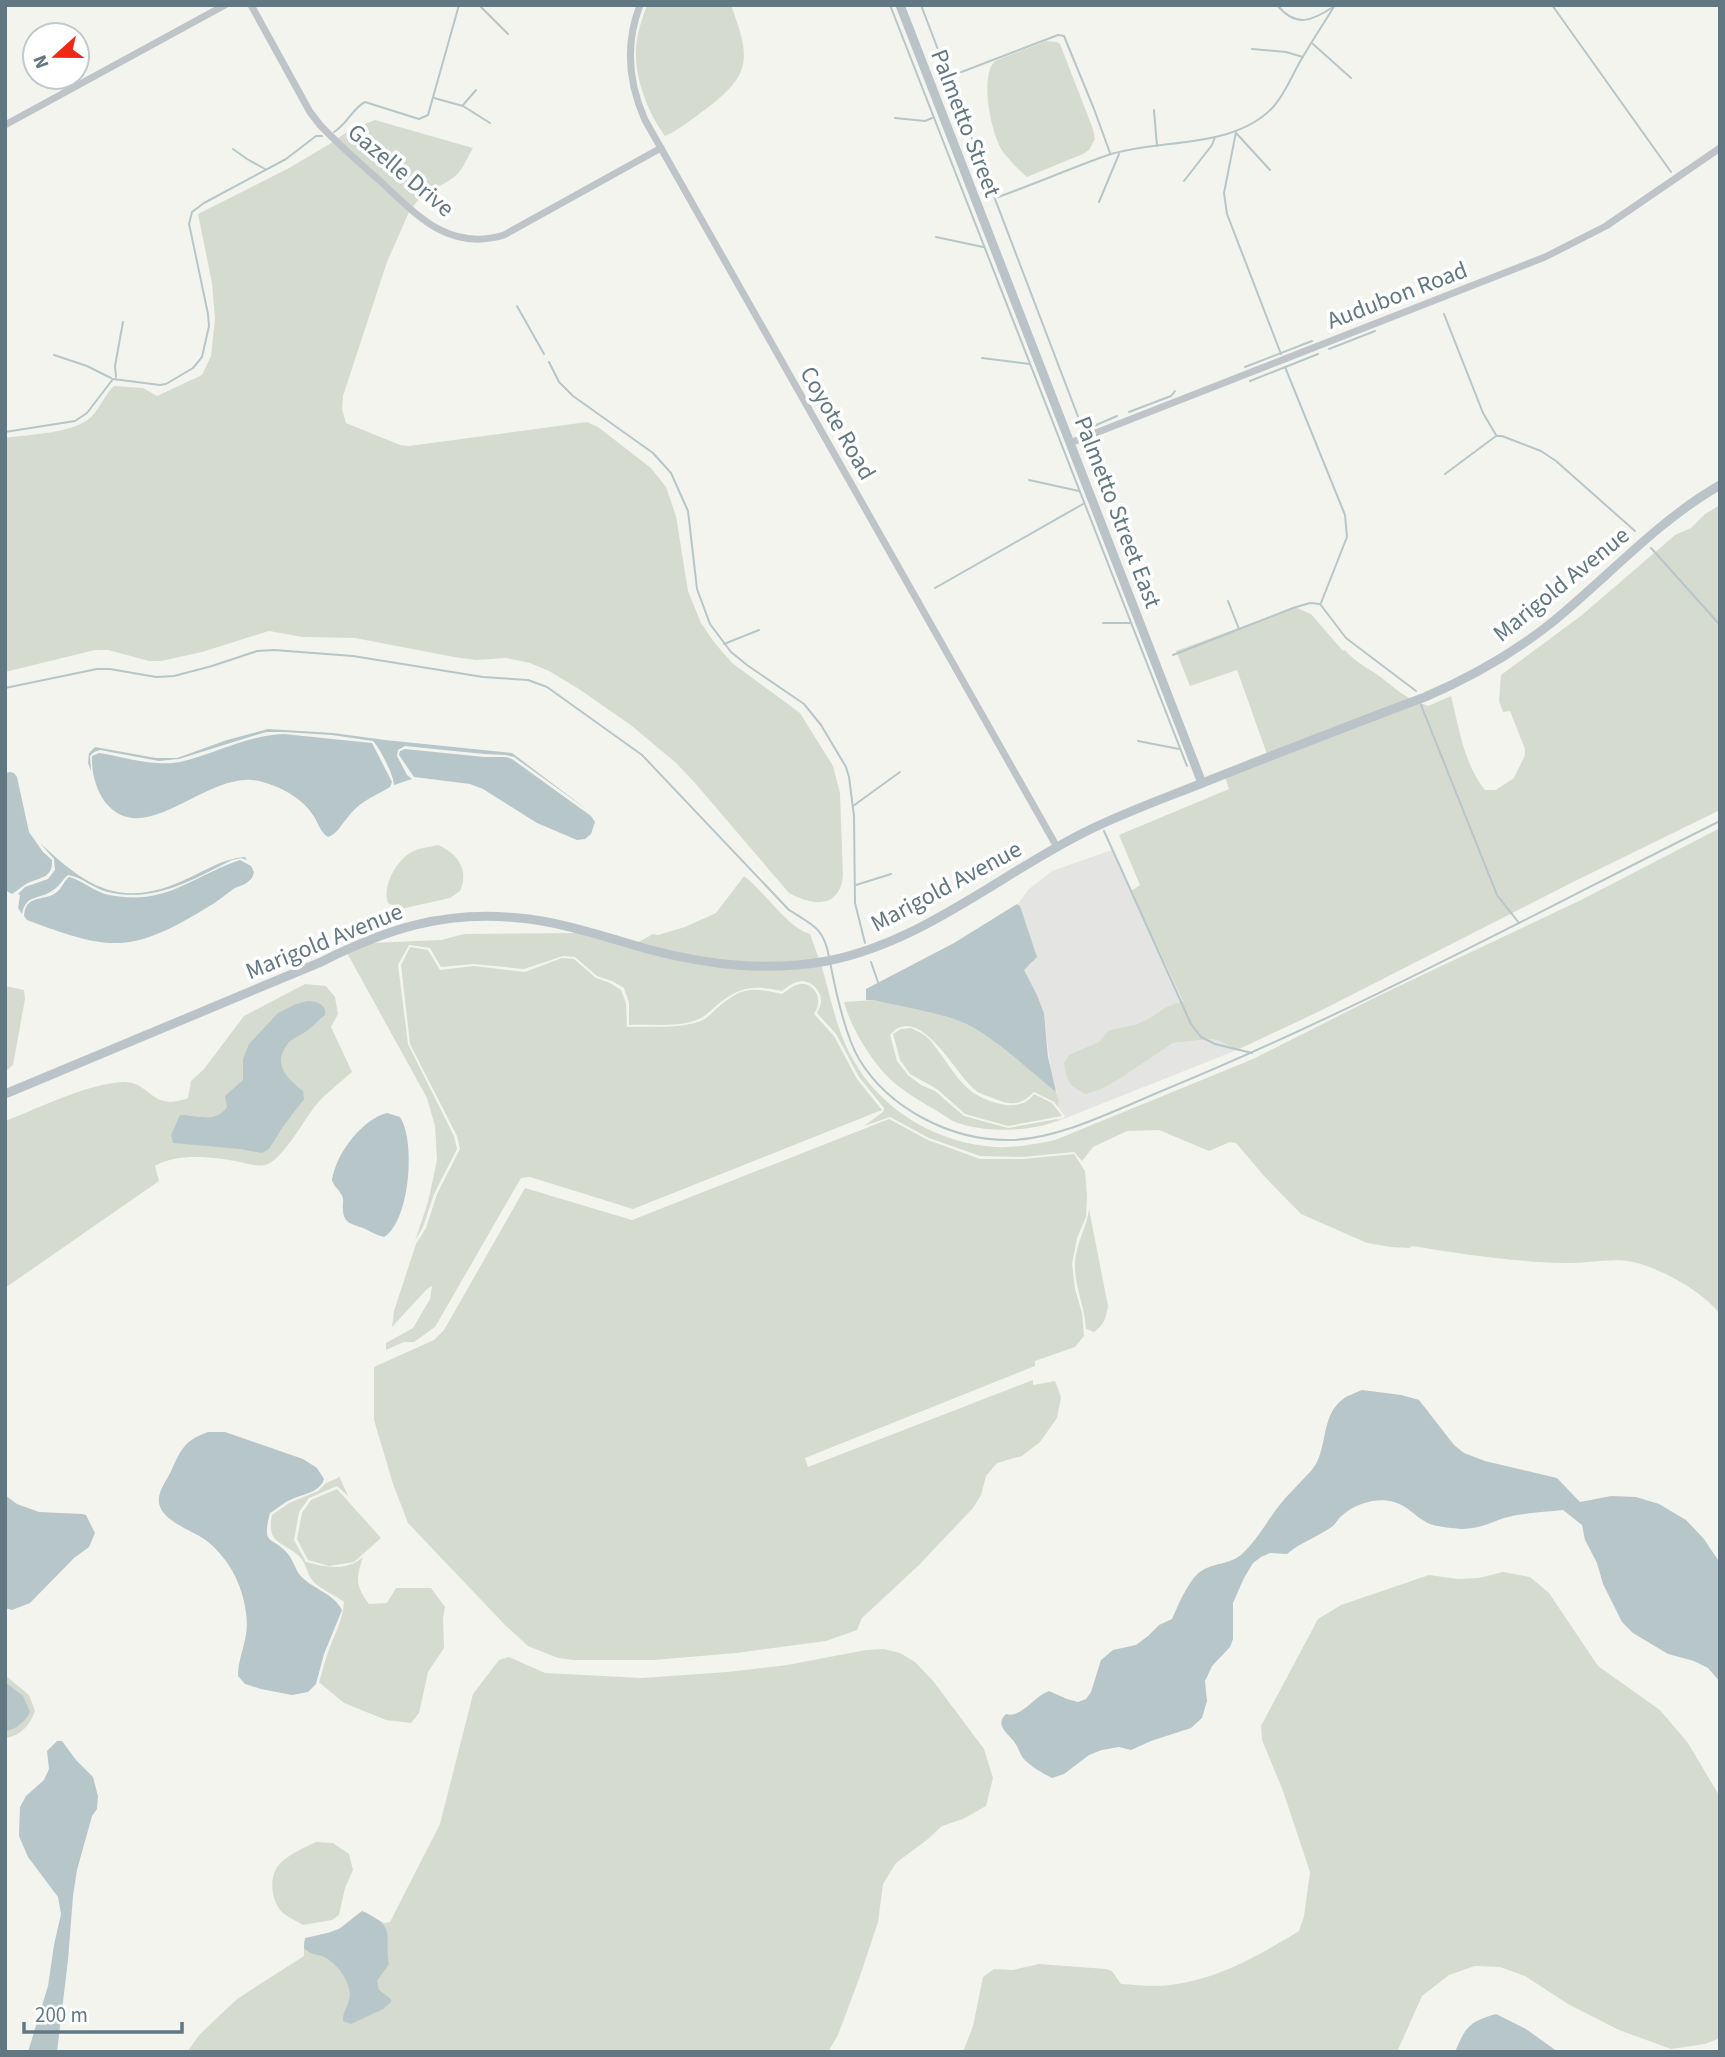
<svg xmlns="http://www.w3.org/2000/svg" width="1725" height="2057" font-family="'Source Sans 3',sans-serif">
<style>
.built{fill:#e4e5e3}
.green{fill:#d6dbd0}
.water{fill:#b6c6c9}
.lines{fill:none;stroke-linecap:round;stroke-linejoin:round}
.stream{stroke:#b6c6c9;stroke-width:2}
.minor{stroke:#bec4c7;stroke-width:7}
.major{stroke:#bac4c8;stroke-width:9}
.labels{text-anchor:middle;stroke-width:7;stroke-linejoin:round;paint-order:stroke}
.street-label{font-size:24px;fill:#617883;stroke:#fff}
</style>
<rect width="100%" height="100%" fill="#f4f4ef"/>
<polygon class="built" points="1112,850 1183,1001 1166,1007 1148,1019 1134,1025 1109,1030 1099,1042 1070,1054 1102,1089 1173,1043 1211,1039 1220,1041 1237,1050 1056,1122 1057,1119 1064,1118 1065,1116 1058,1107 1059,1100 1051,1075 1044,1013 1037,995 1023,970 1032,963 1020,906 1018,904 1029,889 1052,871"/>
<g class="green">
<path d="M647 5H731C750 57 753 74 706 109 693 118 679 130 665 136 648 113 634 77 636 48 637 33 642 19 647 5Z"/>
<path d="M1046 41 1057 42 1060 44 1093 129 1095 139 1089 150 1083 154 1027 177C1018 169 1010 161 1003 152 991 135 979 76 995 61Z"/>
<path d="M375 120 473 148C467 158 463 170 454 177 440 188 423 192 413 207L338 138 350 130Z"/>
<path d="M333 142 409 212 387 262 343 396 342 409 346 423 400 445 409 446 587 422 598 427 651 468 666 487 676 516 688 591 701 623 714 642 732 663 800 713 833 766 840 793 843 876C839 909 813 906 789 893L695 783 676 763 632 726 579 689 549 671 530 663 506 658 476 660 454 657 355 638 303 637 269 631 202 652 161 661H149L108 650H95L5 672V438C29 434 73 434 91 417 100 408 105 394 114 386L143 388 157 396 202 375 211 356 215 319 212 283 198 214 289 168Z"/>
<path d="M1720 505V810L1573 882 1320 1011 1237 1050 1220 1041 1211 1039 1173 1043 1119 1079 1102 1089 1085 1094C1068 1084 1067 1083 1064 1063L1070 1054 1099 1042 1109 1030 1134 1025 1148 1019 1166 1007 1183 1001 1131 891 1140 885 1119 835 1229 789 1225 777 1418 702 1428 706 1451 696C1459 728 1464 764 1485 790H1496L1514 778 1525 755V749L1510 711 1503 712 1499 701 1501 675 1582 615 1675 535 1691 528 1705 514Z"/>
<path d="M1295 607 1311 614 1343 651 1345 650C1355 662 1366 667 1378 675 1389 683 1398 692 1411 699L1267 754 1237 670 1190 686 1176 651Z"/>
<path d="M1720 828V1314C1702 1291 1662 1269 1633 1262 1615 1257 1583 1264 1563 1263 1515 1262 1460 1254 1413 1246L1409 1248 1391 1247 1367 1243 1301 1214 1264 1176 1236 1143 1230 1142 1209 1151 1159 1130 1127 1131 1093 1147 1082 1161 1074 1152 1023 1157 980 1156 929 1138 890 1117 864 1126 883 1112 884 1108 859 1077 836 1034 817 1013C818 1011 821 1004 821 1002 822 990 809 978 797 982 792 983 786 988 782 991 753 985 740 986 716 1006 711 1010 705 1017 699 1019 679 1028 650 1024 629 1025V1003L624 988 612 981 597 976 575 957 563 956 524 969 474 964 441 967 430 948 409 945 398 965 408 1044 454 1136 457 1149 434 1194 423 1227 415 1241 428 1202 437 1160 435 1126 427 1098 347 953 371 943 441 940 464 934 578 933 675 959 821 964C831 997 836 1031 854 1061 882 1111 939 1144 996 1147 1016 1148 1036 1144 1055 1140L1253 1059 1378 996 1581 900Z"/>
<path d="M438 845C457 853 470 870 460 891L450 898 401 909 388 903C382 886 396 862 410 853 418 848 429 847 438 845Z"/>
<path d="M744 876C764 891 788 928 810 934L819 959 791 963 724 962 637 943 653 934 658 935 685 927 716 913Z"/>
<path d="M410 947 428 950 440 970 474 966 525 972 562 958 574 959 596 978 610 983 621 990 626 1003 627 1027C651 1026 675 1029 698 1022 705 1020 711 1014 716 1009 742 987 750 987 782 994 787 991 792 986 797 985 808 980 820 992 818 1003 818 1007 816 1010 814 1014L834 1036 857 1079 882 1110 633 1209 530 1177 521 1178 435 1327 414 1342H404L386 1350V1343L413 1328 430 1299 432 1286 427 1289 392 1327 394 1311 416 1244 426 1228 437 1194 460 1149 457 1136 410 1044 401 965Z"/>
<path d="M305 984 326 986 335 997 338 1014 331 1027 352 1072C340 1083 326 1093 316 1105 304 1120 284 1157 268 1164 259 1168 245 1163 235 1161 211 1157 177 1153 155 1166L159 1181 5 1288V1121C39 1108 89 1083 124 1082 151 1082 151 1112 188 1098L191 1081 204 1069 244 1016Z"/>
<polygon points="5,986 24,990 25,999 13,1065 5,1072"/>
<path d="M874 1000C904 1008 948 1013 974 1028 1002 1043 1031 1072 1056 1092L1059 1100 1058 1107 1054 1102 1034 1092C1021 1105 1012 1106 995 1099 988 1096 980 1094 975 1090 955 1074 919 1001 890 1035L897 1061 908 1075 921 1085 935 1091 964 1116 1008 1128 1057 1119V1121C1029 1132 984 1133 955 1122 949 1119 942 1114 937 1111 920 1101 901 1090 888 1077 870 1059 850 1026 844 1002Z"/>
<path d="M911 1028C917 1031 924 1034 929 1039 944 1056 956 1081 975 1094 992 1104 1021 1113 1034 1094L1052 1103 1062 1116 1008 1126 965 1114 937 1089 910 1074 900 1060 893 1034 901 1029Z"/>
<polygon points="889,1119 928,1140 980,1159 1023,1159 1074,1154 1085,1171 1087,1196 1086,1217 1077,1238 1072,1264 1075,1289 1082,1313 1084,1336 1075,1347 1035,1361 1035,1366 805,1458 808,1467 1033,1380 1033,1385 1055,1381 1061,1397 1057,1418 1040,1442 1022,1456 997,1463 986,1476 981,1495 973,1508 918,1566 862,1618 857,1630 826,1641 736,1653 654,1660 573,1660 558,1658 528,1646 505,1625 408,1523 393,1484 374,1420 374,1367 434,1340 444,1330 525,1188 632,1220"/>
<path d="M1089 1209 1108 1306C1106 1318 1104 1325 1094 1332L1086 1329C1085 1307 1074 1285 1075 1263 1076 1243 1087 1227 1089 1209Z"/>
<path d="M339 1476 348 1496 337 1486 309 1498 299 1512 294 1540 306 1562C326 1567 346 1572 363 1557 356 1579 355 1585 369 1604L387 1603 396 1588H431L445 1607 443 1619 444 1648 428 1672 419 1713 411 1723 386 1720 344 1703 319 1682C322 1673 324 1664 327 1655 333 1637 343 1621 344 1602 334 1594 319 1589 312 1580 307 1573 305 1561 299 1556 282 1541 266 1544 272 1515L289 1503 318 1491 326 1483 338 1478Z"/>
<polygon points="337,1489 381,1538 354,1562 329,1566 308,1560 297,1539 302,1513 311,1500"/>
<path d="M1503 1572 1530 1577 1549 1593 1598 1666 1660 1710 1688 1743 1720 1797V2038L1705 2044 1671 2049 1619 2030 1568 2004 1525 1976 1500 1967 1475 1966 1449 1975 1422 1996 1397 2052H963L973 2026 983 1977 994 1969 1013 1970 1039 1964 1106 1969 1112 1971 1121 1984C1137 1985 1154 1987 1170 1985 1219 1979 1258 1956 1299 1931L1304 1916 1310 1872 1283 1791 1262 1740 1261 1726 1318 1619 1341 1605 1429 1575 1458 1579 1479 1578Z"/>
<path d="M884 1649 900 1653 915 1662 934 1682 984 1749 993 1778 986 1806 963 1819 942 1826 928 1839 896 1863 883 1884 878 1922 860 1976 838 2035 828 2052H187L200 2034 237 1999 304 1956V1941C317 1933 333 1934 346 1925 353 1920 356 1914 365 1912L384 1923 390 1922 440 1824 473 1694 499 1660 509 1657 545 1673 642 1678 727 1672 787 1665 866 1650Z"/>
<path d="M5 1675 29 1695 35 1711C30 1725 21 1736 5 1738Z"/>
<path d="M316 1842 333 1843 349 1854 353 1870 345 1888 339 1915 332 1920 303 1925C297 1921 289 1918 283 1913 272 1903 268 1879 278 1866 286 1855 304 1848 316 1842Z"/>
</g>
<g class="water">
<path d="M268 729 333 733 385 740 512 753 589 811 514 757 506 755 484 754 405 746 398 750 397 756 407 775 412 779 394 785C394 776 380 748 373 741L332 735 285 732H266L179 759 159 761 100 750 94 752 90 756 91 771 88 763 89 753 95 747 156 758H177L227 740Z"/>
<path d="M284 734 372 743 392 782 390 787C374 797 361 800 348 817 341 825 337 834 328 837 320 832 318 822 313 815 301 797 280 786 259 781 207 769 145 852 105 802 96 790 91 771 92 756L99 753C125 757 154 767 180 762 215 754 248 735 284 734Z"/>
<polygon points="405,749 484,757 506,757 512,759 591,816 595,822 591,834 585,839 577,840 537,823 483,789 470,784 414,777 399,755 400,751"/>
<path d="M10 772 14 773 17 777 29 832 43 852 52 860C53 879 39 877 26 884 21 887 17 891 12 894L5 890V773Z"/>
<path d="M40 843C82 882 115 908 175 884 199 875 219 859 245 857L247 860 241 858 232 860C192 880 155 903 108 892 94 889 82 877 68 875 62 880 59 887 52 891 38 900 26 894 22 914L18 908 20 895 18 894 25 887 48 879 55 870 54 859Z"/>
<path d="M240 860 251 866 254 872C253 876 252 879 249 881 245 885 239 886 235 888 227 893 221 899 213 904 133 953 114 953 27 920L24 916C26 892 46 903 58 891 63 886 64 881 69 877 82 880 94 892 109 895 167 906 190 877 240 860Z"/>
<path d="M1017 904 1020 906 1037 957 1024 970 1037 995 1044 1013 1048 1057 1056 1092C1031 1072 1002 1044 974 1028 948 1013 904 1008 874 1000H866V989L954 943Z"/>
<path d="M308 1001C317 1001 327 1005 325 1015 319 1020 314 1025 308 1030 302 1035 291 1038 286 1046 273 1066 288 1079 303 1091L304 1099 282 1128 269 1149 262 1153 240 1149 173 1143 171 1135 180 1115C197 1115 216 1124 227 1107L225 1096 243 1080V1059L249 1044 278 1013 296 1004Z"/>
<path d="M387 1113 400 1117C416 1141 410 1222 384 1237 376 1235 370 1231 363 1228 353 1224 344 1224 343 1211 342 1205 345 1199 341 1194 338 1188 334 1187 332 1180 336 1154 361 1120 387 1113Z"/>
<path d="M1362 1390 1401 1395 1419 1400 1454 1445 1464 1453 1485 1461 1557 1478 1580 1502 1611 1496 1636 1497 1659 1504 1686 1520 1704 1539 1720 1563V1682L1708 1668 1694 1661 1668 1654 1633 1633 1622 1622 1603 1584 1597 1563 1585 1540 1582 1525 1563 1510C1544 1512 1522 1513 1504 1518 1490 1523 1478 1529 1462 1529 1453 1528 1433 1527 1426 1522 1414 1516 1410 1507 1394 1502 1378 1497 1357 1503 1344 1514 1339 1517 1337 1522 1333 1526 1318 1537 1301 1542 1287 1554L1270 1553 1261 1557 1253 1563 1244 1578 1233 1603V1639L1230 1647 1212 1666 1208 1675 1205 1681 1207 1701 1202 1718 1191 1728 1151 1741 1131 1750 1119 1747 1102 1750 1089 1755 1064 1774 1052 1778C1042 1773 1030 1766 1023 1758 1020 1754 1018 1747 1015 1743 1008 1733 994 1726 1006 1714 1021 1719 1034 1696 1049 1691L1067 1699 1078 1702 1086 1699 1091 1692 1101 1660 1113 1650 1136 1645 1148 1636 1159 1625 1172 1619C1178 1606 1190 1576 1203 1570 1217 1562 1229 1565 1242 1554 1257 1540 1266 1523 1278 1507 1288 1494 1300 1483 1311 1471 1329 1451 1319 1417 1343 1399 1348 1395 1356 1393 1362 1390Z"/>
<path d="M208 1432H225L303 1459 317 1468 324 1479C320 1493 302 1494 290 1500 283 1503 277 1509 270 1513 261 1548 273 1535 288 1554 293 1560 295 1568 299 1574 311 1589 333 1592 342 1610L324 1654 316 1684 308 1692 292 1695 261 1689 245 1684 238 1676C238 1661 244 1648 246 1634 249 1617 243 1592 235 1576 228 1562 217 1548 204 1539 191 1530 162 1521 159 1503 157 1491 168 1479 172 1469 182 1447 186 1440 208 1432Z"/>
<polygon points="5,1495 17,1504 39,1512 82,1514 86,1515 95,1533 89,1547 74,1558 30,1603 12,1610 5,1608"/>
<path d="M5 1682 23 1696 30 1712C26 1721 15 1730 5 1731Z"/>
<polygon points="57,1741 62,1741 76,1760 93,1777 98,1796 97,1809 92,1816 77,1870 73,1896 68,1960 57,2052 28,2052 48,1986 54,1945 61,1914 58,1897 28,1857 19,1836 20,1807 26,1796 44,1780 49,1769 47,1751"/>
<path d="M362 1911C398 1928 384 1933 389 1964L377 1981 379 1990 391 1999V2002L383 2009 351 2024 343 2021C342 2012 350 2004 350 1994 349 1980 337 1963 324 1957 315 1953 314 1957 304 1948L305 1938 328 1933 339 1929Z"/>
<path d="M1496 2014 1526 2029 1558 2052H1455C1466 2026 1469 2022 1496 2014Z"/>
</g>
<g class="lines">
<g class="stream">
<polyline points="479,5 508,34"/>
<polyline points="890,5 1187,766"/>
<polyline points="921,5 1082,427 1087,429 1117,416"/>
<path d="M1277 5C1296 28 1312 21 1333 7"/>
<polyline points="1552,5 1671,172"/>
<polyline points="1313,44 1351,78"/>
<polyline points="1252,49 1286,52 1303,57"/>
<polyline points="951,76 1058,35 1064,36 1094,109 1110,153"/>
<polyline points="434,98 463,106 490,123"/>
<polyline points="463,105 476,90"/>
<polyline points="1154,110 1157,146"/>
<polyline points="895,118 925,121 932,118"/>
<path d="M334 132C347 124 353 108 365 102L419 119 428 115 459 5"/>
<polyline points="1236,132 1224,193 1227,214 1281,354"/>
<polyline points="1237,134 1270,170"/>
<polyline points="233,149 247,159 265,169"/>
<polyline points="1184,181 1212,145 1215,137"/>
<path d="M998 197C1035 184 1071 168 1108 155 1159 138 1235 150 1274 106 1286 92 1292 75 1301 60 1312 41 1324 23 1335 5"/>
<polyline points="1099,202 1119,154"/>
<polyline points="936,237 983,247"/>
<polyline points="517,306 544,354"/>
<polyline points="1444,314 1483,413 1496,435"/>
<polyline points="1329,349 1375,331"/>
<polyline points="54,355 87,366 111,378"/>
<polyline points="982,358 1029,364"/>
<polyline points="549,362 559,382 573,396 653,453 671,473 688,511 697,589 710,624 731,652 747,665 804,704 821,725 846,767 849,777 854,816 855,903 865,943"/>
<polyline points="1245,367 1312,341"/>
<polyline points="1285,367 1345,515 1347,537 1321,603"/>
<polyline points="116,377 115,366 123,322"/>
<polyline points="1250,381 1318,354"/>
<polyline points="1129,412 1171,396 1175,391"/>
<polyline points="5,432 75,421 87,413 113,379 160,385 166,384 193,368 202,357 209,326 208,314 191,233 189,224 192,212 204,203 286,159 316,136 322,136"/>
<polyline points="1445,474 1496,436 1502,436 1541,451 1556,461 1635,531"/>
<polyline points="1029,480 1079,491"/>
<polyline points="1651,548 1720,625"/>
<polyline points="935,588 1083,504"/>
<polyline points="1228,601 1239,629"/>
<polyline points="1103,623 1130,623"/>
<polyline points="724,644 759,630"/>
<polyline points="1173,655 1293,608 1310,603 1320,604 1346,638 1416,691"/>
<path d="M5 688 97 669H110L156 677 174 676 212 666 257 651 274 650 353 656 483 677 528 680 547 687 642 755 789 910C813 925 824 928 829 957"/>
<polyline points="1421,705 1497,895 1519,923"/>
<polyline points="1138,741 1179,749"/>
<polyline points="853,806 900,772"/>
<polyline points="1104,831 1191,1024 1201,1037 1215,1044 1252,1053"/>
<polyline points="856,885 891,874"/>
<path d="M830 962C835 988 846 1037 859 1059 889 1109 951 1140 1007 1140 1056 1141 1118 1109 1164 1090 1354 1012 1536 913 1720 821"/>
<polyline points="871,962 879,985"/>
</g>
<g class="minor">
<path d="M251 5 310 112 320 125C339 145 359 162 379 180 417 215 448 252 504 235L661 148"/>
<path d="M640 5C625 44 628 82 645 120L1057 847"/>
<polyline points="5,125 225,5"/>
<polyline points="1070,443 1545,257 1606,226 1720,148"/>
</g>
<g class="major">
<polyline points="900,5 1202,783"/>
<path d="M5 1094 321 962C386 929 445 910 519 918 564 922 608 938 651 950 709 965 767 972 827 961 923 942 999 875 1085 832 1125 812 1168 797 1210 780 1281 752 1353 724 1425 697 1469 678 1512 654 1550 624 1607 578 1656 522 1720 485"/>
</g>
</g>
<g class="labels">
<g class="street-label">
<text transform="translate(966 123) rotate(69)" y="8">Palmetto Street</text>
<text transform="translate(401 170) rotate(40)" y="8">Gazelle Drive</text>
<text transform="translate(1397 295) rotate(-21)" y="8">Audubon Road</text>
<text transform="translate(838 423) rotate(60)" y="8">Coyote Road</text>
<text transform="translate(1118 512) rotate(69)" y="8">Palmetto Street East</text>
<text transform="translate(1561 584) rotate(-39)" y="8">Marigold Avenue</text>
<text transform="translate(946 886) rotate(-28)" y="8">Marigold Avenue</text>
<text transform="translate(324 941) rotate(-22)" y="8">Marigold Avenue</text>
</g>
</g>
<rect width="1725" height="2057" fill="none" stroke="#617883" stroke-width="14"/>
<g transform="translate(56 56) rotate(249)"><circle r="33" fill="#ffffff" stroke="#c0c9cd" stroke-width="2"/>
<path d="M0-5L12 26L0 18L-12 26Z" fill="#ef2914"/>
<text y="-10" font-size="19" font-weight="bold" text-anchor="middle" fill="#617883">N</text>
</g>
<path d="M24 2022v10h158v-10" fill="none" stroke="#617883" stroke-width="3.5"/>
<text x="35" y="2022" font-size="21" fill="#617883" stroke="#ffffff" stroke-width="5" paint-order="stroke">200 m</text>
</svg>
